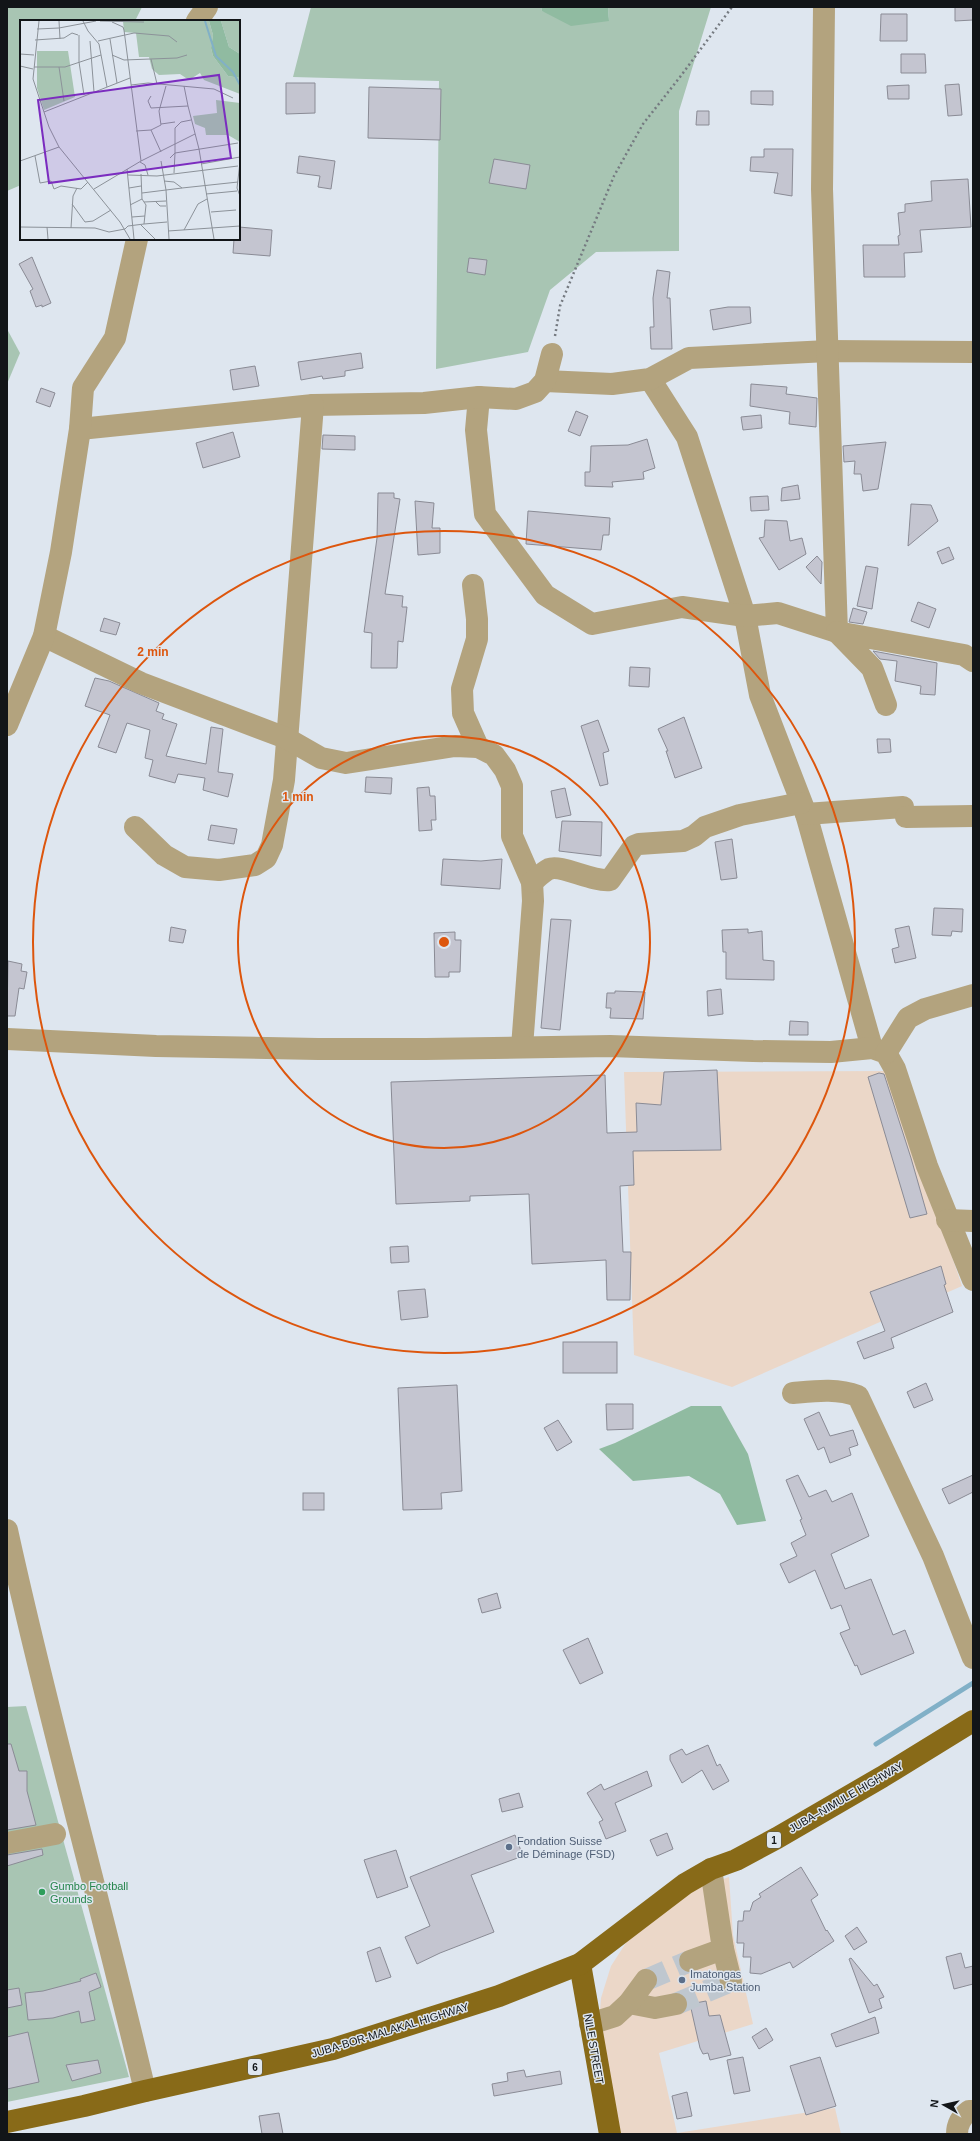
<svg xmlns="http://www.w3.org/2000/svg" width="980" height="2141" font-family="Arial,sans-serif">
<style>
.commercial{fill:#ebd7c8}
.green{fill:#a8c5b3}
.forest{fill:#90bba1}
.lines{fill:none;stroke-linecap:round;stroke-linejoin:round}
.stream{stroke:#81b0c7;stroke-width:5}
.building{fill:#c4c5d0;stroke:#8a8b95}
.minor-tunnel{stroke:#bfc7cf;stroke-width:22;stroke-dasharray:22 11;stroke-linecap:butt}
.path{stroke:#757a80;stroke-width:2.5;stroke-dasharray:2 3;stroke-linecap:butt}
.minor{stroke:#b3a37e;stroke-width:22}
.major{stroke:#886a18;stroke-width:22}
.ring{fill:none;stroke:#dd560d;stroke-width:2}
.service-dot{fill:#5c6f8a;stroke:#dee6ef;stroke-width:1.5}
.leisure-dot{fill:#2e9e5b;stroke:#dee6ef;stroke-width:1.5}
.labels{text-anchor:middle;stroke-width:3;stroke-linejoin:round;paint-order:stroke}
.shield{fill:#dee6ef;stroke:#4f5458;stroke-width:1}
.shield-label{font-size:10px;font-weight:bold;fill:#121518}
.street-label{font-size:11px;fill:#121518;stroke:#dee6ef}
.service-label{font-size:11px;fill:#4e5e75;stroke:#dee6ef;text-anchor:start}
.leisure-label{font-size:11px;fill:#27864d;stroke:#dee6ef;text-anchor:start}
.inset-river{fill:none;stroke:#81b0c7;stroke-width:2}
.inset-road{fill:none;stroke:#8c9299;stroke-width:1}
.view{fill:#7b2cbf;fill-opacity:0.15;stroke:#7b2cbf;stroke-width:2}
.inset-edge{fill:none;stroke:#121518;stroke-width:2}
.centre{fill:#dd560d;stroke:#dee6ef;stroke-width:2}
.ring-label{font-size:12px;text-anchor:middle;font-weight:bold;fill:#dd560d;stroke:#dee6ef;stroke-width:3;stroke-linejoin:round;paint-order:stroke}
</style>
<rect width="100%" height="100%" fill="#dee6ef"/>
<g class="commercial">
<polygon points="889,1071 962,1286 732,1387 634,1355 624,1072"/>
<polygon points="729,1877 733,1935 753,2024 659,2053 677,2133 835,2108 841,2134 621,2134 606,2062 600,2011 601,1998 611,1966 635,1929 694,1889"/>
</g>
<g class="green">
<polygon points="7,7 142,7 135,21 21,21 21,185 7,191"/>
<polygon points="311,7 541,7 542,11 609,21 608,7 711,7 679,111 679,251 596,252 550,290 528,352 436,369 439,81 293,77"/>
<polygon points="7,329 20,353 7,384"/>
<polygon points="26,1706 129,2077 7,2102 7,1707"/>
</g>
<g class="forest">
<polygon points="541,7 608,7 609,21 571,26 542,11"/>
<polygon points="691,1406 721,1406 748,1454 766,1521 737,1525 720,1494 689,1476 633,1481 599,1449 615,1443"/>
</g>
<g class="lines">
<polyline class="stream" points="876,1744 973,1683"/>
</g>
<g class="building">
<polygon points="955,7 973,7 973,20 955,21"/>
<polygon points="881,14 907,14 907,41 880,41"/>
<polygon points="901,54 925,54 926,73 901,73"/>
<polygon points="286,83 315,83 315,113 286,114"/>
<polygon points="959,84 962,115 948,116 945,85"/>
<polygon points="909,85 909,99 888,99 887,86"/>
<polygon points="369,87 441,89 440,140 368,138"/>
<polygon points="751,91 773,91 773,105 751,104"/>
<polygon points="697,111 709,111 709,125 696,125"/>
<polygon points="764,149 793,149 792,196 774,193 778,173 750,171 751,157 764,157"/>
<polygon points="299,156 335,161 331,189 318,187 320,176 297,173"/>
<polygon points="494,159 530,165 526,189 489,183"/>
<polygon points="968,179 971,227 920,230 922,252 904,253 905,277 864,277 863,245 899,245 898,236 900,235 898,213 905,212 905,204 932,201 931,181"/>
<polygon points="239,227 272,230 270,256 233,253 234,239 239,239"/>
<polygon points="32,257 51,303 42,307 42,305 36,307 30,291 33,289 19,264"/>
<polygon points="469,258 487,260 485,275 467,272"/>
<polygon points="657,270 670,272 667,298 670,298 672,349 651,349 650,327 654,327 653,298"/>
<polygon points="728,307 750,307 751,323 713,330 710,310"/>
<polygon points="361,353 363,368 345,371 345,376 323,379 322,376 301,380 298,362"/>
<polygon points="255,366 259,386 233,390 230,370"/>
<polygon points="751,384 787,387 786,394 817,398 816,427 789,424 790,412 750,406"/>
<polygon points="41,388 55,393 50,407 36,402"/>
<polygon points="576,411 588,416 580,436 568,431"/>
<polygon points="761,415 762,428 743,430 741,417"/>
<polygon points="233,432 240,457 203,468 196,443"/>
<polygon points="323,435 355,436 355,450 322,449"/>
<polygon points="647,439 655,468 643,472 644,479 612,482 613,487 585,486 585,472 590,472 591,446 628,445"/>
<polygon points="886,442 878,489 863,491 861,474 854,474 855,461 844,462 843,446"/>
<polygon points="798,485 800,499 781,501 782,488"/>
<polygon points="378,493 394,493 394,498 400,499 385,594 403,596 402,607 407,607 403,642 398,641 397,668 371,668 372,633 364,632 377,538"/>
<polygon points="768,496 769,510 751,511 750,497"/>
<polygon points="415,501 434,503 432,528 440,528 440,553 418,555"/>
<polygon points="911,504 931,505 938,521 908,546"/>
<polygon points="528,511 610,518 609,535 603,535 601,550 526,544"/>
<polygon points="765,520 787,521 790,541 802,538 806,554 779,570 759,538 764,537"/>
<polygon points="949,547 954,559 942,564 937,552"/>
<polygon points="817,556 822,562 821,584 806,567"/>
<polygon points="866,566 878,568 872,609 857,606"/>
<polygon points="918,602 936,609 929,628 911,621"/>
<polygon points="853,608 867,612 863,624 849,622"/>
<polygon points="104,618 120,623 116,635 100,631"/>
<polygon points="873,651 937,663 935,695 920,694 921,686 895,681 897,661 880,659"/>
<polygon points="630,667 650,668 649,687 629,686"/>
<polygon points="95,678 109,681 159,703 156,711 164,714 162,719 177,724 166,756 206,764 211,727 223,729 218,772 233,774 228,797 203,790 205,778 178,774 175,783 149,776 153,760 145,758 150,730 127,723 116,753 98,747 110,715 85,706"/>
<polygon points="684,717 702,768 675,778 666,751 668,751 658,729"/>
<polygon points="598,720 609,751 603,753 608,784 600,786 581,726"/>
<polygon points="877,739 890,739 891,752 878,753"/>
<polygon points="366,777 392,778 391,794 365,792"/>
<polygon points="429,787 430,796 435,796 436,820 431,820 432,830 419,831 417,788"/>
<polygon points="565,788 571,815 556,818 551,791"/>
<polygon points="562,821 602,822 601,856 559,851"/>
<polygon points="211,825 237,829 234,844 208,840"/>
<polygon points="732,839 737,878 721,880 715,842"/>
<polygon points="443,859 481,861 502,859 500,889 441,885"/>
<polygon points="934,908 963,909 962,932 952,931 951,936 932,935"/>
<polygon points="551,919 571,920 560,1030 541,1028"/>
<polygon points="909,926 916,958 895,963 892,949 899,947 895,929"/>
<polygon points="171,927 186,930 183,943 169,941"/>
<polygon points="748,929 748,933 762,931 763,960 774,961 774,980 726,979 726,952 723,952 722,930"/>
<polygon points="455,932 455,940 461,940 460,972 449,972 449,977 435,977 434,933"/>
<polygon points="8,961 22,964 21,971 27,972 24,989 19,988 15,1016 7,1016"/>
<polygon points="721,989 723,1014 708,1016 707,991"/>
<polygon points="615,991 645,992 643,1019 610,1018 611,1008 606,1008 607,993 615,993"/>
<polygon points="790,1021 808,1022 808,1035 789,1035"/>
<polygon points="717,1070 721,1150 633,1151 634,1185 620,1186 623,1252 631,1252 630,1300 607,1300 606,1260 532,1264 529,1194 470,1196 470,1201 396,1204 391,1082 605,1075 607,1133 637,1132 636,1103 661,1105 664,1072"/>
<polygon points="879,1073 884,1074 911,1158 927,1214 910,1218 868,1077"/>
<polygon points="408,1246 409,1262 391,1263 390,1247"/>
<polygon points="941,1266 946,1284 944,1285 953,1312 891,1338 894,1348 864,1359 857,1342 885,1331 870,1292"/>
<polygon points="425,1289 428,1317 401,1320 398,1291"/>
<rect x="563" y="1342" width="54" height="31"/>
<polygon points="926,1383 933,1400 914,1408 907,1392"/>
<polygon points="457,1385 462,1491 441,1493 442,1509 403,1510 398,1388"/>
<polygon points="606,1404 633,1404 633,1429 607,1430"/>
<polygon points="819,1412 830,1436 853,1430 858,1445 849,1448 851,1455 830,1463 824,1447 818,1450 804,1419"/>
<polygon points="558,1420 572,1442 557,1451 544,1428"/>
<polygon points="798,1475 809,1497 826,1490 832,1502 852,1493 869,1536 831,1554 845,1589 871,1579 893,1635 905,1630 914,1653 861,1675 857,1665 855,1666 840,1633 850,1629 841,1605 831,1609 815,1570 789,1583 780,1564 797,1556 791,1543 806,1535 800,1520 802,1519 786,1480"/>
<polygon points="973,1475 973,1492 949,1504 942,1489"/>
<rect x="303" y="1493" width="21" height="17"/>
<polygon points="497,1593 501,1608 482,1613 478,1599"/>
<polygon points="588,1638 603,1673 580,1684 563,1650"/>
<polygon points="7,1744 11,1744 19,1771 27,1771 27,1791 36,1825 7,1830"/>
<polygon points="708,1745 717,1766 720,1764 729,1781 713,1790 702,1770 682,1783 670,1760 670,1755 682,1749 686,1755"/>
<polygon points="647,1771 652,1786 615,1803 626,1831 606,1839 599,1822 603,1820 587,1793 601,1784 604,1790"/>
<polygon points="519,1793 523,1807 502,1812 499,1799"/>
<polygon points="667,1833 673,1849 657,1856 650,1840"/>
<polygon points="515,1835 523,1856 471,1875 494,1932 440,1953 417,1964 405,1937 430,1926 410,1877"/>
<polygon points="42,1849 43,1855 7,1866 7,1855"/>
<polygon points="396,1850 408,1887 377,1898 364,1860"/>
<polygon points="801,1867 818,1895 811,1900 826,1931 827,1930 834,1941 793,1968 790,1962 761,1974 750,1973 751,1957 743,1957 744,1943 737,1943 738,1921 743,1921 744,1911 750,1911 753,1902 761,1897 759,1894"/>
<polygon points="857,1927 867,1942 854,1950 845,1936"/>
<polygon points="380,1947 391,1977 376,1982 367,1952"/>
<polygon points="961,1953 965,1968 973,1966 973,1984 954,1989 946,1957"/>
<polygon points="851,1958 874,1986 877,1984 884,1997 879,1999 882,2008 869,2013 849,1959"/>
<polygon points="96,1973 101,1987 89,1992 95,2020 81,2023 79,2011 53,2018 28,2020 25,1993 43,1991 81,1981 80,1979"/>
<polygon points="19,1988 22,2005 7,2008 7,1990"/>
<polygon points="706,2001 709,2016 720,2015 731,2055 710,2060 708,2053 703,2054 700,2048 690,2004"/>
<polygon points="875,2017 879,2033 836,2047 831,2034"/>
<polygon points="766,2028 773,2040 759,2049 752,2037"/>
<polygon points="28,2032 39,2082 7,2089 7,2037"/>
<polygon points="743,2057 750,2091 734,2094 727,2060"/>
<polygon points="820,2057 836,2106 806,2115 790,2066"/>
<polygon points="98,2060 101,2073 72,2081 66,2065"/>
<polygon points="524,2070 526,2077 560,2071 562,2084 494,2096 492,2084 508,2081 507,2073"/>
<polygon points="687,2092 692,2116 677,2119 672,2096"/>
<polygon points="279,2113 283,2134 262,2134 259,2116"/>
</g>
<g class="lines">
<g class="minor-tunnel">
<polyline points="646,1980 690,1961"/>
<polyline points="676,2004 731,1981"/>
</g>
<polyline class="path" points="555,336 560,306 614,176 643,124 680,77 732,7"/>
<g class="minor">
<polyline points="197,21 207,7"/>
<polyline points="650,379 687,437 745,616 760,695 806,814 872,1048"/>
<polyline points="545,381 612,384 650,379 689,358 828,351 973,352"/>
<polyline points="479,397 476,430 485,514 545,595 592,624 682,607 745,616 778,613 837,632 822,189 824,7"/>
<polyline points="313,405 424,403 479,397 516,399 535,392 545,381 552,354"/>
<polyline points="80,429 313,405 284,780 272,845 266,858 255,865 219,870 185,867 164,855 135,827"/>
<polyline points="473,585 477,619 477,639 462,689 463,713 478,747"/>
<polyline points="44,636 141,683 286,738 321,758 346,763 455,746 478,747 494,755 505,770 512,786 512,836 532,882 533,901 522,1047"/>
<polyline points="886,705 872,668 837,632 964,655 973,661"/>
<polyline points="7,725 44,636 61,552 80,429 83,388 115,338 137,239"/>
<polyline points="806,814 903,807"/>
<polyline points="906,817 973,816"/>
<path d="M532 882C537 878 543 872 549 869 561 864 592 882 610 880L634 846 639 844 683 841 694 836 705 827 740 815 801 803"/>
<polyline points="7,1039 156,1046 318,1049 426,1049 610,1046 753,1051 831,1052 872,1048 886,1053 895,1069 927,1166 973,1280"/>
<polyline points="886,1053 908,1018 925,1009 973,995"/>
<polyline points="947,1220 973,1221"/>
<path d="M793 1393C815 1391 837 1388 858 1396L933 1556 973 1658"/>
<path d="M7 1530C48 1718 101 1903 145 2091"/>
<polyline points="7,1843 55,1834"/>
<polyline points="723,1949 731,1981"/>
<polyline points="690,1961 723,1949 711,1869"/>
<polyline points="629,2003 655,2008 676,2004"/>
<polyline points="590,2024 615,2016 629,2003 646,1980"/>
<path d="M957 2134C957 2124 961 2117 969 2111H973"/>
</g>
<g class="major">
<polyline points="580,1964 610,2134"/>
<polyline points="7,2122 84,2106 145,2091 333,2049 499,1996 580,1964 685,1884 711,1869 736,1860 777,1838 882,1777 973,1721"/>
</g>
</g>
<g class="ring">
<circle cx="444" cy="942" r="206"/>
<circle cx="444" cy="942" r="411"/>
</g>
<g class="service-dot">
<circle cx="509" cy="1847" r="4"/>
<circle cx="682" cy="1980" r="4"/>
</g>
<circle class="leisure-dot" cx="42" cy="1892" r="4"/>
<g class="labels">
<g class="shield">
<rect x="767" y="1832" width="14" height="16" rx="3"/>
<rect x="248" y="2059" width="14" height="16" rx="3"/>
</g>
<g class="shield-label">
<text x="774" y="1844">1</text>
<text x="255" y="2071">6</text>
</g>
<g class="street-label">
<text transform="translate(846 1797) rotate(-30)" y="4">JUBA–NIMULE HIGHWAY</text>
<text transform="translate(390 2030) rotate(-17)" y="4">JUBA-BOR-MALAKAL HIGHWAY</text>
<text transform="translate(594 2049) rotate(80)" y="4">NILE STREET</text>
</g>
<g class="service-label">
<text x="517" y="1845">Fondation Suisse<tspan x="517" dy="13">de Déminage (FSD)</tspan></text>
<text x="690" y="1978">Imatongas<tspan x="690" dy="13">Jumba Station</tspan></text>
</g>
<g class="leisure-label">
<text x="50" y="1890">Gumbo Football<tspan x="50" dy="13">Grounds</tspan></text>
</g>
</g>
<g transform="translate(20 20)">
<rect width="220" height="220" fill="#dee6ef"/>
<path d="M103 1H189L193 15 191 28 193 36 208 56 220 58V74L184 60 180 53 169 60 160 54 139 55 132 49 129 37H119L116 13 104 12ZM201 1H220V34L209 27ZM17 31H48L55 77 24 90 17 68ZM196 80 220 83V122L208 115H186L185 108 175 104 173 96 197 93Z" fill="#a8c5b3"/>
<path d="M189 1H201L209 27 220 34V58L208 56 193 36 191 28 193 15Z" fill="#90bba1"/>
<path class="inset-river" d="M185 1 196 36 213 52 220 65"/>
<path class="inset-road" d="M19 1 13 59 29 107 39 127 100 202 110 219M39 1 40 19M63 1 68 11 79 24 87 67M80 1 124 2M17 9 39 8 76 1M59 15V42L64 75M90 19 97 63M15 20 44 18 52 13 58 15M70 21 74 72M78 21 114 13 149 16 157 22M0 34 14 35M92 35 104 40 157 38 167 35M131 39 137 64M0 46 13 49M14 47H45L81 35M39 47 44 81M111 65 128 63 194 69 213 78M131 76 128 81 131 88 168 86 164 66M168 86 179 129 194 219M24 92 110 58M171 100 161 102 155 108V133L218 123M141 104 155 102M131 110 141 132M116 111 131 110 141 105 139 91 146 66M15 136 20 163 31 161 34 169 41 166 61 169 68 162M150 138 155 133 154 153M0 141 39 127M121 141 175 114M141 141 146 170 149 219M120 142 125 145 128 155M220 142 217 168 220 176M181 144 220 137M107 149 114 219M108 155 137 156 218 146M144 161 154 162 162 168 218 162M109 168 121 166M74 169 121 141 104 10 103 7 92 2M122 173 162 168M186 174 217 171M135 181 140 186H146M124 182 146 181M52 184 65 202 73 201 91 190M110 185 122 179 121 154M191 192 216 190M112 197 125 196M124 204 147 202M121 205 135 219M0 207 75 208 89 212 105 209 108 206 124 204 126 185 122 179M27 207 28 219M51 208 53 176 57 168M164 210 178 184 187 179M148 211 220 206"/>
<path class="view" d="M199 55 211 138 29 163 18 80Z"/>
<rect width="220" height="220" class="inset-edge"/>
</g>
<circle cx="444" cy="942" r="6" class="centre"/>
<g class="ring-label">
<text x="153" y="656">2 min</text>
<text x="298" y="801">1 min</text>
</g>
<rect width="980" height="2141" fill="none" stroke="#121518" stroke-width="16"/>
<g transform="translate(944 2105) rotate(278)" stroke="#dee6ef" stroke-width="3" paint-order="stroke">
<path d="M0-3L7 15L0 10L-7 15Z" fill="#121518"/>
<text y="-6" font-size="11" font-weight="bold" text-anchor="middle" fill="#121518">N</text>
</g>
</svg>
